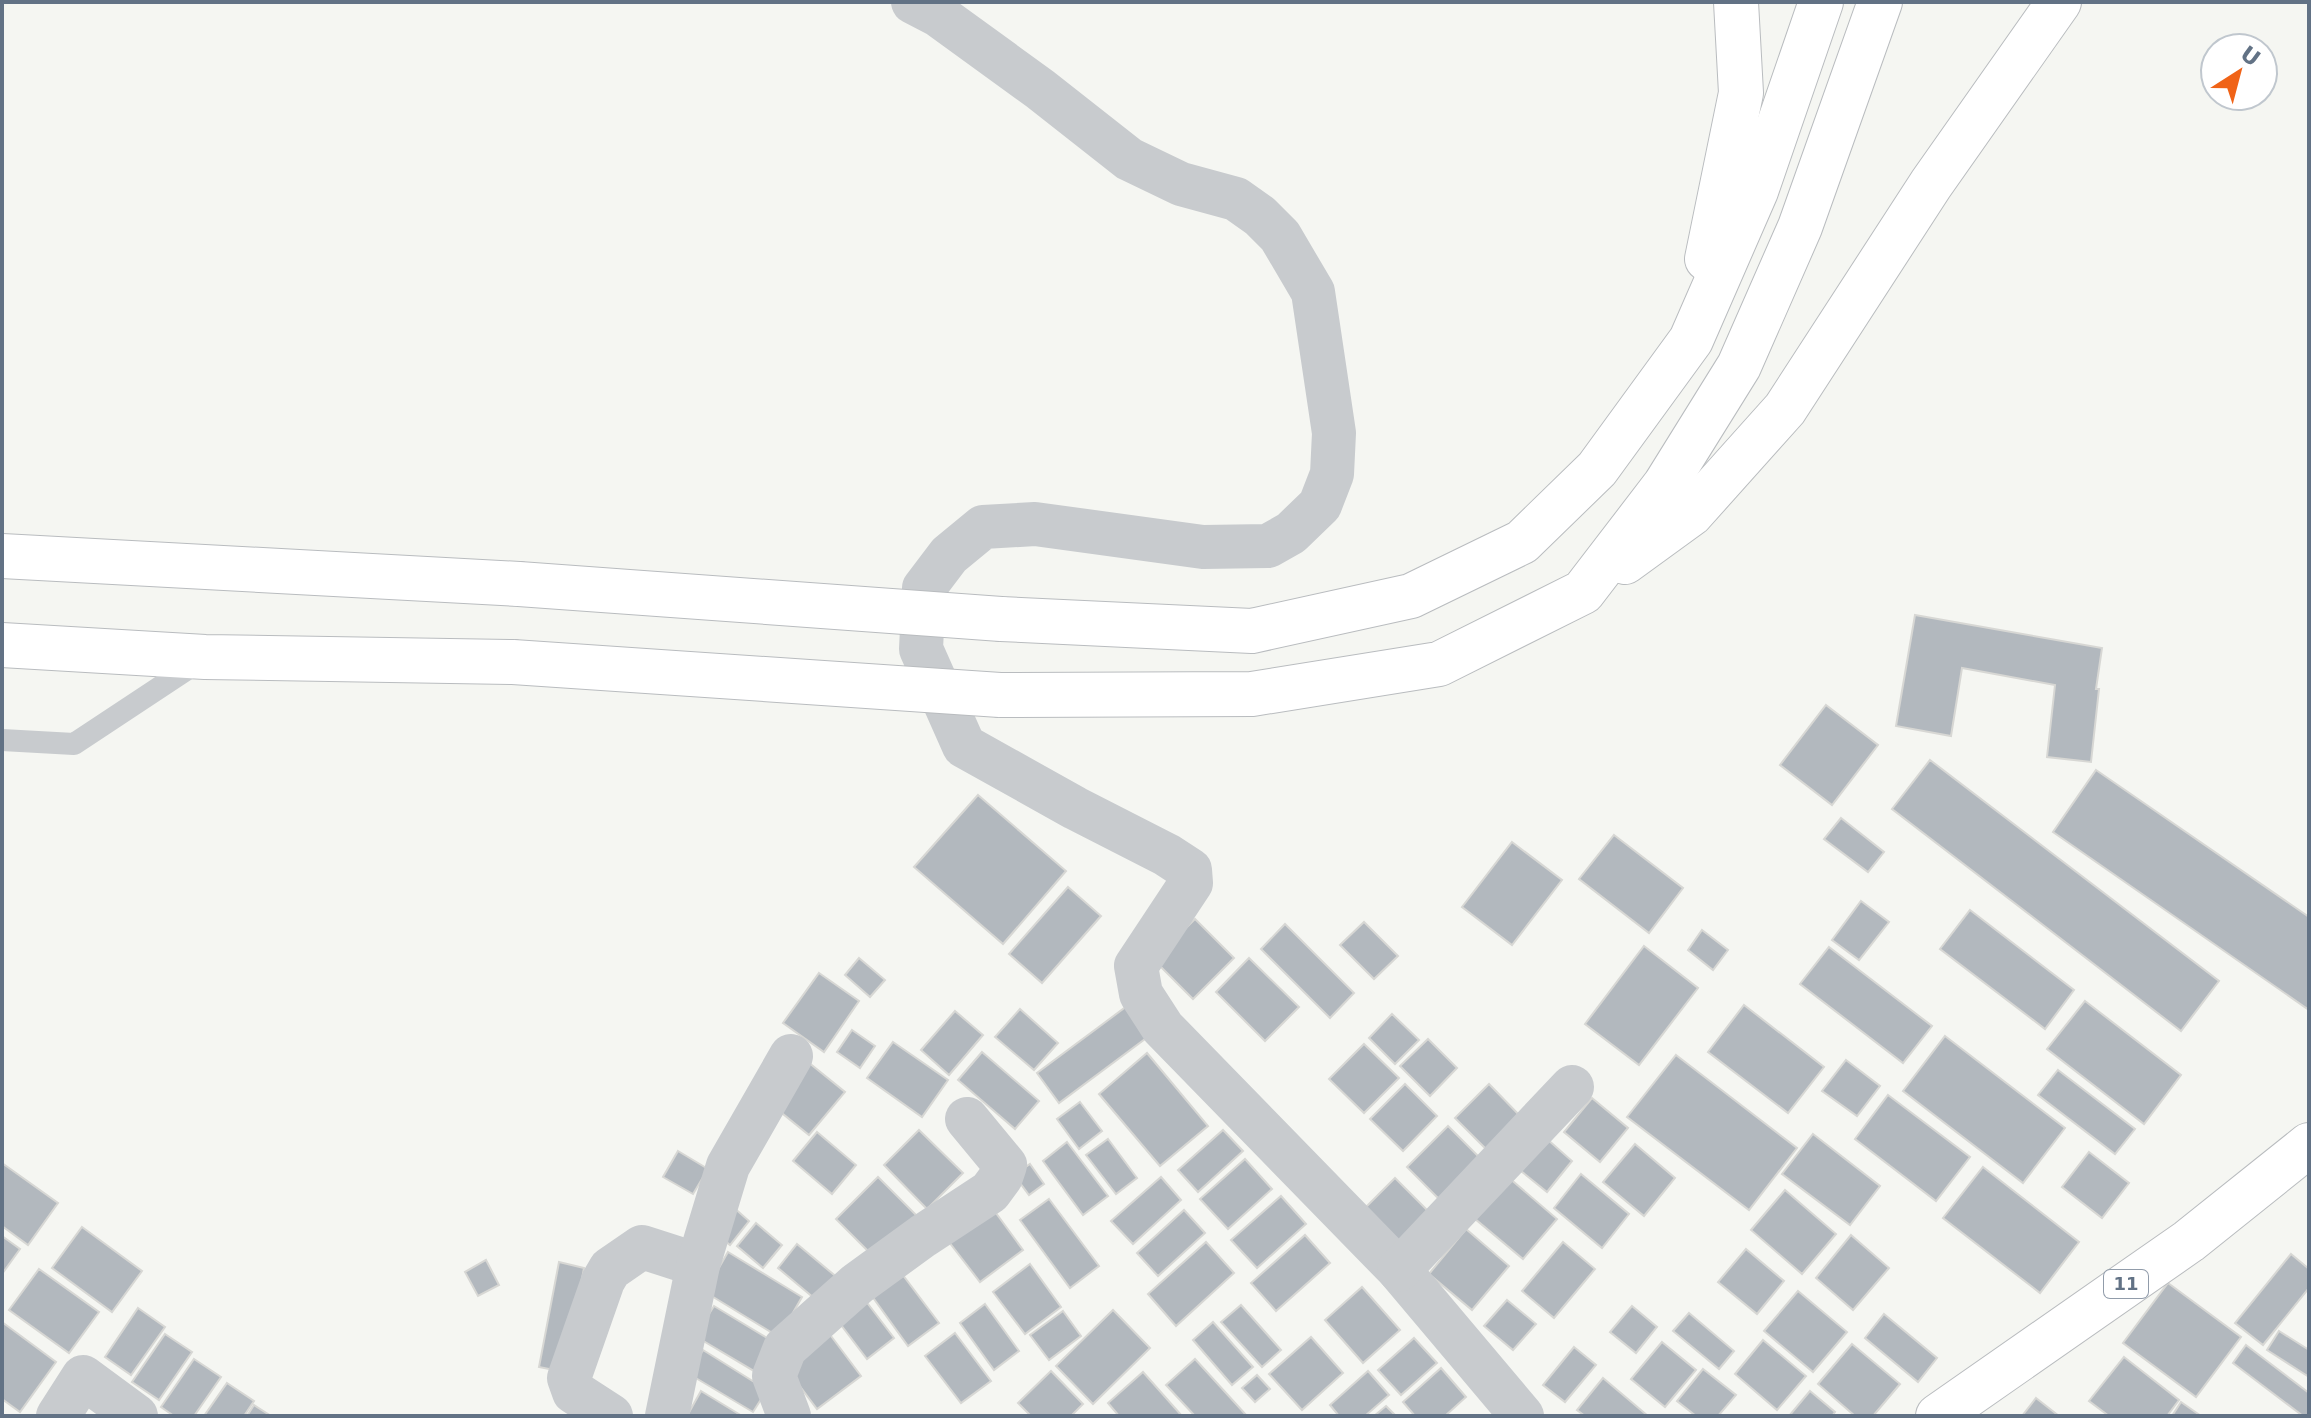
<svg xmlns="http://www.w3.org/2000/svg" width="2311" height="1418" font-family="'DejaVu Sans',sans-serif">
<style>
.building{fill:#b2b8be;stroke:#d7d7d4;stroke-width:2}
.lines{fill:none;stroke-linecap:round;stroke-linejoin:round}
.highway-casing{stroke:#b9bcbf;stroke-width:46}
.lane{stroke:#c8cbce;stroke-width:22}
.street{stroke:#c8cbce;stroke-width:44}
.highway{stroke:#fff;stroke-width:44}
.highway-bridge-casing{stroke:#b9bcbf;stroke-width:46;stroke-linecap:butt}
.highway-bridge{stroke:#fff;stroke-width:44}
.labels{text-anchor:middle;stroke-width:8;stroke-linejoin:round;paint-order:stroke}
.shield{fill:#fff;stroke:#919caa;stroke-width:2}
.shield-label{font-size:18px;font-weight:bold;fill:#627285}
</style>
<rect width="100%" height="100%" fill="#f5f6f2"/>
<g class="building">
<polygon points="1915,615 2102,648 2096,689 2099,689 2091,762 2047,757 2055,685 1962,668 1951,736 1896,726"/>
<polygon points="1826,705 1878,745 1832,805 1780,765"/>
<polygon points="1930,760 2219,981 2181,1031 1892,809"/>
<polygon points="2096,770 2309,917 2309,1010 2053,832"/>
<polygon points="978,795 1066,871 1003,944 914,867"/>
<polygon points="1841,818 1884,852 1868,872 1824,839"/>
<polygon points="1614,835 1683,888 1649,933 1579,879"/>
<polygon points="1512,842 1562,880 1512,945 1462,907"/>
<polygon points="1068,887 1101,916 1042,983 1009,954"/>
<polygon points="1861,901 1889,922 1859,960 1832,940"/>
<polygon points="1970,910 2074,990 2045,1029 1940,949"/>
<polygon points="1195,919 1234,958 1193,999 1154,960"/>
<polygon points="1364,922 1398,956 1374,979 1340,945"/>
<polygon points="1285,924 1354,993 1330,1018 1261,949"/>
<polygon points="1702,930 1728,950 1713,970 1688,950"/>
<polygon points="1644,946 1698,988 1639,1065 1585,1024"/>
<polygon points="1829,947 1932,1026 1903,1063 1800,984"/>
<polygon points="859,958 885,980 870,997 845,975"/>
<polygon points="1249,958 1299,1007 1265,1041 1216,992"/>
<polygon points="819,973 859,1001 824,1052 783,1023"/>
<polygon points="2085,1001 2181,1075 2144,1124 2047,1049"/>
<polygon points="1744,1005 1824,1067 1788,1113 1708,1052"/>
<polygon points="1127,1006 1149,1036 1059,1103 1037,1073"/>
<polygon points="1020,1009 1058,1043 1034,1070 995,1037"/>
<polygon points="955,1011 983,1035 949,1075 921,1050"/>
<polygon points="1392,1014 1419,1040 1395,1064 1369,1038"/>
<polygon points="852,1030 875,1046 860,1068 837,1052"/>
<polygon points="1945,1036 2065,1128 2023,1183 1903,1091"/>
<polygon points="1428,1039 1457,1068 1430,1096 1400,1066"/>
<polygon points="893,1042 948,1080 922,1117 867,1078"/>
<polygon points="1364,1044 1399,1078 1364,1113 1329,1079"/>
<polygon points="982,1052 1039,1101 1015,1129 958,1080"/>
<polygon points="1147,1053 1208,1126 1160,1166 1099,1094"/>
<polygon points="1676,1055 1797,1148 1749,1210 1627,1117"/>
<polygon points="803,1058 845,1092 809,1135 767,1101"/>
<polygon points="1846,1060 1880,1086 1857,1116 1822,1091"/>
<polygon points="2058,1070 2135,1129 2115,1154 2038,1095"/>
<polygon points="1405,1084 1437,1116 1403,1151 1370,1119"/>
<polygon points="1489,1084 1523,1119 1489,1152 1455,1118"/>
<polygon points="1888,1095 1970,1157 1936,1201 1855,1139"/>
<polygon points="1592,1098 1628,1128 1600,1162 1564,1132"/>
<polygon points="1080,1102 1102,1131 1079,1149 1057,1119"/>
<polygon points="1448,1126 1480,1158 1439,1199 1407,1167"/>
<polygon points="919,1130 963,1173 927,1209 884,1165"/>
<polygon points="1223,1130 1243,1151 1198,1192 1178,1170"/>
<polygon points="817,1132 856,1165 832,1194 793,1161"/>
<polygon points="1813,1134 1880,1186 1850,1225 1782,1174"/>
<polygon points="1108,1139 1137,1178 1116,1194 1086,1155"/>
<polygon points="1547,1139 1572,1161 1547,1192 1521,1171"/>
<polygon points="1067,1142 1108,1196 1083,1215 1043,1161"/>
<polygon points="1635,1144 1675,1178 1644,1216 1603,1182"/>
<polygon points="678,1151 708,1169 693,1194 663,1177"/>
<polygon points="2089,1152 2129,1183 2102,1218 2062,1187"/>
<polygon points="1245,1159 1272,1189 1228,1229 1200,1199"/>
<polygon points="2,1163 58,1203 28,1245 2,1226"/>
<polygon points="1030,1164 1044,1184 1029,1195 1014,1175"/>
<polygon points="1983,1167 2079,1242 2040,1293 1943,1218"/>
<polygon points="1581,1174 1629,1214 1602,1248 1554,1208"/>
<polygon points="878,1177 917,1216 875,1258 836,1219"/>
<polygon points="1161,1177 1181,1200 1133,1244 1111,1221"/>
<polygon points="1508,1177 1557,1219 1523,1259 1474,1218"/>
<polygon points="1395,1178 1430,1213 1396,1246 1361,1212"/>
<polygon points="1785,1190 1836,1234 1802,1274 1751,1230"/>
<polygon points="1281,1196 1306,1224 1257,1268 1231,1240"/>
<polygon points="1049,1199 1099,1266 1070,1288 1020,1220"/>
<polygon points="732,1206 749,1221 730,1245 712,1230"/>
<polygon points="993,1209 1023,1250 980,1282 949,1242"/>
<polygon points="1184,1210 1205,1233 1158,1276 1137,1253"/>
<polygon points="756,1223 782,1245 763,1268 737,1246"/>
<polygon points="82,1227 142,1271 112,1312 52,1268"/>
<polygon points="1466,1229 1509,1266 1472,1310 1429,1274"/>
<polygon points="1305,1235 1330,1263 1276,1311 1251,1283"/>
<polygon points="1851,1235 1889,1268 1853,1310 1816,1278"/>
<polygon points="2,1236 20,1249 2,1274"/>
<polygon points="1206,1242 1234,1273 1176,1326 1148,1294"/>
<polygon points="1563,1242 1595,1269 1554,1318 1522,1291"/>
<polygon points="797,1244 839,1279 820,1303 778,1268"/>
<polygon points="1746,1249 1784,1281 1757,1314 1718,1282"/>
<polygon points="728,1252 802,1297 779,1337 705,1292"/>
<polygon points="2291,1254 2309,1269 2309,1288 2263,1345 2235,1323"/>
<polygon points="486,1260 499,1285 478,1296 465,1272"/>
<polygon points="559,1262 584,1268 564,1372 539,1367"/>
<polygon points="1030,1264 1061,1307 1025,1334 993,1292"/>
<polygon points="39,1269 99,1312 69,1353 9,1310"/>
<polygon points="899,1270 939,1323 908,1346 869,1292"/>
<polygon points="2168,1283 2241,1337 2196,1397 2123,1343"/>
<polygon points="1362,1287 1400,1330 1363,1363 1325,1320"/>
<polygon points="1798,1291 1847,1332 1813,1372 1764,1331"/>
<polygon points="865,1300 894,1338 867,1359 838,1321"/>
<polygon points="1507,1300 1536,1324 1513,1350 1484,1326"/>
<polygon points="985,1304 1019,1351 994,1370 960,1323"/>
<polygon points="1241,1305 1281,1350 1262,1367 1221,1322"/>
<polygon points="714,1306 782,1347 764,1377 695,1336"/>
<polygon points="1632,1306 1657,1327 1636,1353 1610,1332"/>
<polygon points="138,1308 165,1327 131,1375 105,1357"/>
<polygon points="1113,1310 1150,1348 1093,1404 1056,1366"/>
<polygon points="1063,1311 1081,1336 1049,1360 1030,1335"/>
<polygon points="1689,1313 1734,1351 1719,1369 1673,1331"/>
<polygon points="1884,1314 1937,1358 1918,1382 1865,1338"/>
<polygon points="2,1322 56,1362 20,1412 2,1399"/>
<polygon points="1213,1322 1253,1367 1232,1385 1193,1340"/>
<polygon points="2279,1331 2309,1350 2309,1377 2267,1350"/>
<polygon points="828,1332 861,1376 817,1409 784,1365"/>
<polygon points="955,1333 991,1381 961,1403 925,1356"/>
<polygon points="165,1334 192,1352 159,1400 132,1382"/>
<polygon points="1311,1337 1343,1373 1302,1410 1269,1374"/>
<polygon points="1414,1338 1437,1363 1401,1395 1378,1370"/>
<polygon points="1763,1340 1806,1376 1777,1410 1735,1374"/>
<polygon points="1662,1342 1696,1370 1665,1407 1631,1379"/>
<polygon points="1852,1344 1900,1384 1873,1416 1855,1416 1818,1384"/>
<polygon points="2246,1345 2309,1393 2309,1416 2303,1416 2233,1363"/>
<polygon points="1574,1347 1596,1365 1565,1402 1543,1385"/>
<polygon points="703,1350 767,1390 753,1412 689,1374"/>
<polygon points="2124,1357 2179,1400 2167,1416 2109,1416 2089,1401"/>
<polygon points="194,1359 221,1377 194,1416 174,1416 161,1407"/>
<polygon points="1195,1359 1247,1416 1195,1416 1166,1385"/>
<polygon points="1441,1368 1466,1397 1445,1416 1415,1416 1403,1402"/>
<polygon points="1703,1369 1736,1395 1718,1416 1696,1416 1677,1401"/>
<polygon points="1051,1371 1083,1404 1071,1416 1031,1416 1018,1403"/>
<polygon points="1368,1371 1389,1395 1365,1416 1339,1416 1330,1405"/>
<polygon points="1143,1372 1182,1416 1119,1416 1108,1403"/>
<polygon points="1257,1375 1270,1389 1255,1402 1242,1388"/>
<polygon points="1603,1378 1648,1416 1585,1416 1577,1410"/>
<polygon points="227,1383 254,1401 244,1416 204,1416"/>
<polygon points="701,1391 742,1416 687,1416"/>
<polygon points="1810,1391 1835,1412 1832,1416 1789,1416"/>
<polygon points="2036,1398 2059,1416 2022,1416"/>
<polygon points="2181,1402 2201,1416 2172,1416"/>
<polygon points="254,1405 271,1416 247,1416"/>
<polygon points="1386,1406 1396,1416 1374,1416"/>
</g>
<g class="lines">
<g class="highway-casing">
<g id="highway">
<polyline points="1707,259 1741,93 1736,2"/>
<polyline points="2,556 519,584"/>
<polyline points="1625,562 1691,514 1785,409 1931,184 2059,2"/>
<polyline points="1001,619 1252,631 1411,596 1522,542 1597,469 1691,340 1756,191 1821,2"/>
<polyline points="2,645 205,657 513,662"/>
<polyline points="1000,695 1252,694 1439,664 1583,592 1665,485 1739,366 1800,227 1880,2"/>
<polyline points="1938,1416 2189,1241 2309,1145"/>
</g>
</g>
<polyline class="lane" points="2,740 74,744 198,662"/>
<g class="street">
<polyline points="913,2 938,15 1040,89 1129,159 1181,184 1236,199 1260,216 1280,236 1313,292 1334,433 1332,474 1320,505 1291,533 1268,546 1203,547 1035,524 983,527 949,555 924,588 921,649 964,746 1075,808 1167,855 1190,870 1191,883 1136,966 1141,994 1163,1028 1399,1270 1522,1416"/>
<polyline points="1399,1270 1572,1087"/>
<polyline points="58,1416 83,1377 136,1416"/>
<polyline points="611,1416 574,1392 569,1378 603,1281 610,1269 642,1247 698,1265"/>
<polyline points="667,1416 698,1265 728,1166 791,1056"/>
<polyline points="789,1416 774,1376 785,1348 857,1284 923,1236 990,1192 1001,1177 1005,1165 967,1119"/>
</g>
<use href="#highway" class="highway"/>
<g class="highway-bridge-casing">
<g id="highway-bridge">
<polyline points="519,584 1001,619"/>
<polyline points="513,662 1000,695"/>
</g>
</g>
<use href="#highway-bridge" class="highway-bridge"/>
</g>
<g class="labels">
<rect class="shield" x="2104" y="1270" width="44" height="28" rx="6"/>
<g class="shield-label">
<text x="2126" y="1290">11</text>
</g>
</g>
<rect width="2311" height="1418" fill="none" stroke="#627285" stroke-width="8"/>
<g transform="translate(2239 72) rotate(36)"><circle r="38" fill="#ffffff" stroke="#c0c7ce" stroke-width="2"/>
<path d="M0-6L14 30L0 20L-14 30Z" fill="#f06317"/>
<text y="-12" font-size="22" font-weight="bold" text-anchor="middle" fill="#627285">U</text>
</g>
</svg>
